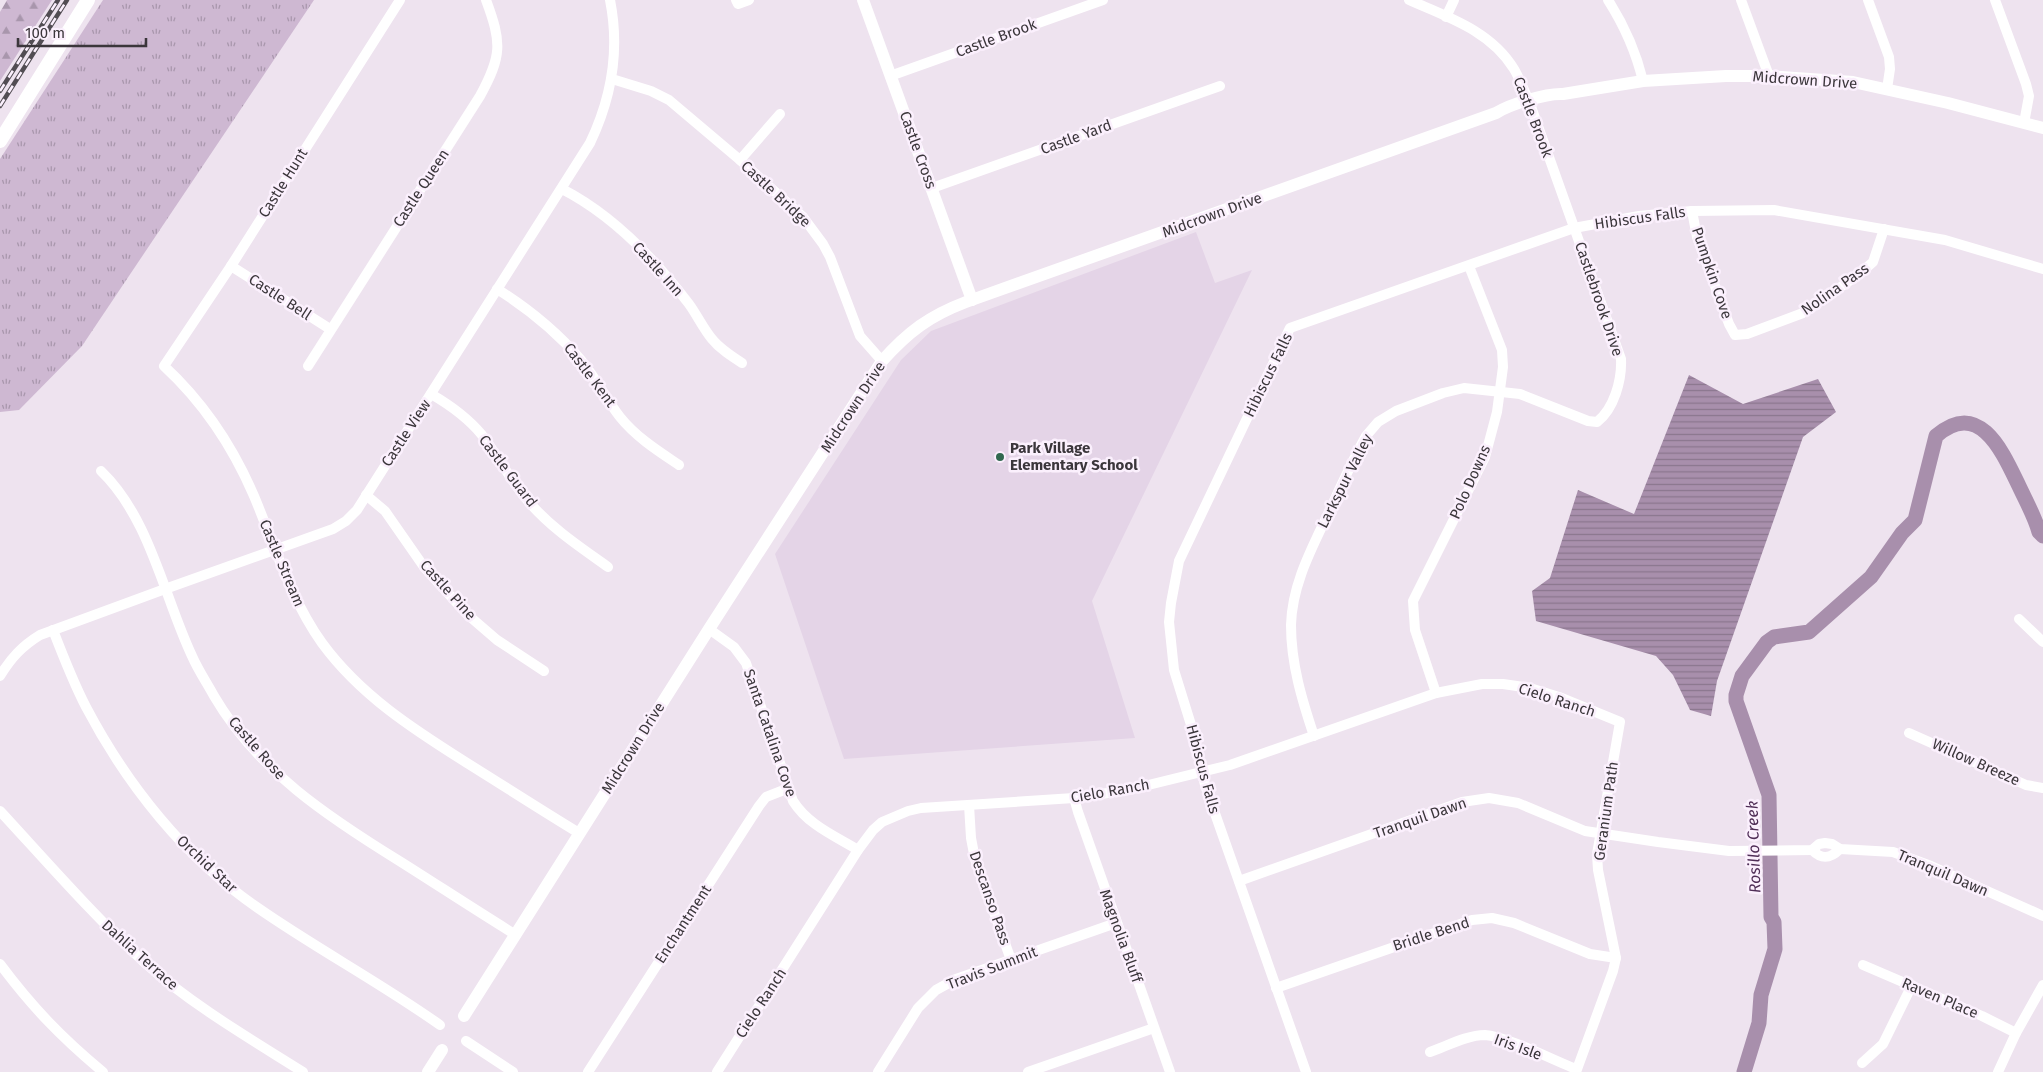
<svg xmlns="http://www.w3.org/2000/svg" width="2043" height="1072" font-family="'Fira Sans',sans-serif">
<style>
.built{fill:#e4d4e7}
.forest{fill:url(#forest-firs)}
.park{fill:url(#park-tufts)}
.water{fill:url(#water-rules)}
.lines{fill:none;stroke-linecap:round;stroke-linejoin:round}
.river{stroke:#a88fac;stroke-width:15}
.minor{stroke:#fff;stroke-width:10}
.tertiary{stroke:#fff;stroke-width:12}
.secondary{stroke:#fff;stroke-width:14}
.rail-casing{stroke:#524d53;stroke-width:4.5}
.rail{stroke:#fbf0fd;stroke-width:2.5;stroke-dasharray:8;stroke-linecap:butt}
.poi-dot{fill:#31684f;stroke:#fbf0fd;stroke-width:2}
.labels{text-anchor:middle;stroke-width:5;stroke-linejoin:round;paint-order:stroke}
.street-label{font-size:15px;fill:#3b363b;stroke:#fbf0fd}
.poi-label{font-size:15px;font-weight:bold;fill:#3b363b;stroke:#fbf0fd;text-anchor:start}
.water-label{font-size:16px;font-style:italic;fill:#4f2d56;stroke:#fbf0fd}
</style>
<defs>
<pattern id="forest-firs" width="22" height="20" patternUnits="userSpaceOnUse" patternTransform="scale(1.25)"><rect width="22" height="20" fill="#ceb8d2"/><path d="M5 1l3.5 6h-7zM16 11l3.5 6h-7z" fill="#a896ac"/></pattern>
<pattern id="park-tufts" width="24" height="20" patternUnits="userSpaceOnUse" patternTransform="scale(1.25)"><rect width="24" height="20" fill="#ceb8d2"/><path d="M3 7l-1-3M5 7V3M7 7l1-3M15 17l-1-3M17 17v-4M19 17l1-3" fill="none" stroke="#a896ac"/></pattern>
<pattern id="water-rules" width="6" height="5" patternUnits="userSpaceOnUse" patternTransform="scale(1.25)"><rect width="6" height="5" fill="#a88fac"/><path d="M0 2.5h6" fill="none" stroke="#8a768d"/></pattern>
</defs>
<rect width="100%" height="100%" fill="#eee3ef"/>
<polygon class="built" points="1196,232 1215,283 1252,270 1092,601 1135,738 844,759 775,554 901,360 931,331"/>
<polygon class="forest" points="7,0 52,0 0,81 0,12"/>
<polygon class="park" points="103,0 314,0 82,346 19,410 0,412 0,159"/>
<polygon class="water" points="1689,375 1743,404 1818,379 1836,412 1803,437 1717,681 1711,716 1690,710 1673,675 1656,656 1536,621 1532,591 1550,578 1578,490 1634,514"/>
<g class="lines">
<path class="river" d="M1744 1072 1759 1023 1761 995 1775 949 1774 922 1771 917 1769 795 1736 701V695L1742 676 1767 642 1774 637 1809 632 1871 577 1902 533 1915 520 1936 436C1980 398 2003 453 2019 486 2026 501 2035 517 2039 532L2043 536"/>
<g class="minor">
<path d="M400 0 231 266 164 366C203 402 233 447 254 496 275 546 290 598 322 643 360 695 413 729 467 763 504 786 541 810 579 833"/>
<polyline points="736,0 738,4 749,0"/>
<path d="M1608 0C1624 25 1636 52 1643 81"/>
<polyline points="1741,0 1769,76"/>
<polyline points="1868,0 1889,57 1890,69 1887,89"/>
<polyline points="1995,0 2026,84 2029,96 2024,123"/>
<polyline points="1446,17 1454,0"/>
<polyline points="890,76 1103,0"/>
<polyline points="612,79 651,91 669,100 740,160 803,217 823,244 830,257 860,336 882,361"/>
<polyline points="740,160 780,114"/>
<polyline points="932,188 1220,86"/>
<path d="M562 189C613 215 654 258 689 304 697 315 703 328 712 339 720 349 731 356 742 363"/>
<polyline points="1692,211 1697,237 1729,324 1735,335 1747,334 1803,313 1858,275 1873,262 1884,229"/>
<polyline points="231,266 330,329"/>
<path d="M497 289C529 309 557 332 581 360 596 378 606 399 620 417 636 437 658 451 679 465"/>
<path d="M308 366 480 96C502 56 502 43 486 0"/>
<path d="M431 394C450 405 468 418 482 435 498 456 511 481 528 501 551 528 580 547 608 567"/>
<path d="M101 471C150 518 164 597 192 656 198 670 207 683 214 696 258 771 328 817 401 862 439 886 477 911 516 935"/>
<polyline points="366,495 385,511 424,567 468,615 497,640 544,671"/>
<polyline points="2019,619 2043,642"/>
<path d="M709 629 734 647 746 663 793 801C808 825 835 836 858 850"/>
<path d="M53 630C63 656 73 682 86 707 127 785 185 858 258 908 317 949 381 983 440 1025"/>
<path d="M0 676C11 658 22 646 40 635L165 589 333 529 346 521 357 510 590 143C612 97 620 50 610 0"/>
<polyline points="1436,693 1415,630 1413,601 1485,457 1497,412 1503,367 1502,350 1469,266"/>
<polyline points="1909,733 2026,785 2043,788"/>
<path d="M1314 736C1302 700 1291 664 1291 625 1292 585 1311 550 1328 514 1340 488 1352 461 1366 436L1378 422 1396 411 1443 393 1464 388 1520 394 1588 421 1597 422C1614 409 1622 380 1621 359L1529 101C1524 91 1520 79 1514 69 1491 31 1448 17 1409 0"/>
<polyline points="1074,798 1078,812 1170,1072"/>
<polyline points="969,805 971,838 975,859 1011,960"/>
<path d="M0 811C47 862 93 915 144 962 192 1005 249 1038 303 1072"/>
<path d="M1812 850C1822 860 1830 859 1840 849"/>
<polyline points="1239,881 1462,802 1489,798 1518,803 1585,831 1658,842 1729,851 1812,850 1819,844 1825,843 1832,844 1840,849 1893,852 1931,866 2043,916"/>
<path d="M0 964C32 1007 62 1038 103 1072"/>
<polyline points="1863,965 1982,1016 2016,1033"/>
<polyline points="1276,988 1472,920 1492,918 1514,923 1590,954 1616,958"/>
<polyline points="466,1041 513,1072"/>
<path d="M1430 1052C1447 1046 1467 1035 1485 1035 1506 1036 1555 1061 1576 1069"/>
<polyline points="1862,1063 1883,1044 1912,985"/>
<polyline points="588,1072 759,806 766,797 789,788"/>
<polyline points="717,1072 858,850 873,830 882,822 908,811 921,808 1074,798 1128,790 1230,765 1436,693 1482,684 1503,684 1530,688 1559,697 1620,722 1597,854 1598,870 1616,958 1613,971 1576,1072"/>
<polyline points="878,1072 918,1008 936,990 956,979 1116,923"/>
<polyline points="1028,1072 1154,1028"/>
<polyline points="1306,1072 1205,785 1192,728 1174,670 1169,622 1171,603 1179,561 1290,328 1574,228 1639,216 1692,211 1774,210 1945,240 2043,269"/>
<polyline points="1998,1072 2016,1033 2043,985"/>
</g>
<g class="tertiary">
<polyline points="863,0 972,300"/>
<path d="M464 1016 709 629 882 361C908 332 929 316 966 302L1496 113C1511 104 1546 93 1563 94L1643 81 1726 76H1769L1853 82 1948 103 2043 128"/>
<polyline points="428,1072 442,1050"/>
</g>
<polyline class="secondary" points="0,141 88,0"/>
<g class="rail-casing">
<g id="rail">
<polyline points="0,91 58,0"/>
<polyline points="0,106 67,0"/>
</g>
</g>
<use href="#rail" class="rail"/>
</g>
<circle class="poi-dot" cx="1000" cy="457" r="5"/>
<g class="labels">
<g class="street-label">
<text transform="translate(996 38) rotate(-20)" y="5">Castle Brook</text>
<text transform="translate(1805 80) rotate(4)" y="5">Midcrown Drive</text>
<text transform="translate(1533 117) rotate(69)" y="5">Castle Brook</text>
<text transform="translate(1076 137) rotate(-20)" y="5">Castle Yard</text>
<text transform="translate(918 150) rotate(70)" y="5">Castle Cross</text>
<text transform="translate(283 183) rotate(-58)" y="5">Castle Hunt</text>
<text transform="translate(421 188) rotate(-57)" y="5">Castle Queen</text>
<text transform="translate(776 194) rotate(43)" y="5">Castle Bridge</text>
<text transform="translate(1212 215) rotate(-20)" y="5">Midcrown Drive</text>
<text transform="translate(1640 218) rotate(-8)" y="5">Hibiscus Falls</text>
<text transform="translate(658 269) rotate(48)" y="5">Castle Inn</text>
<text transform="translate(1712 273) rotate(71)" y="5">Pumpkin Cove</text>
<text transform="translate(1835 289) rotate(-35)" y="5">Nolina Pass</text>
<text transform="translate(280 297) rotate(33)" y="5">Castle Bell</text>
<text transform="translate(1599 299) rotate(71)" y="5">Castlebrook Drive</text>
<text transform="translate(590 375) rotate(53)" y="5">Castle Kent</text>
<text transform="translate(1268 375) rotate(-64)" y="5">Hibiscus Falls</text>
<text transform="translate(853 407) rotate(-57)" y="5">Midcrown Drive</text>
<text transform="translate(406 433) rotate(-57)" y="5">Castle View</text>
<text transform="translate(508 471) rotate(53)" y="5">Castle Guard</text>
<text transform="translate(1345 481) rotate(-63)" y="5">Larkspur Valley</text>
<text transform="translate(1470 482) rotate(-66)" y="5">Polo Downs</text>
<text transform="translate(282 563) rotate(67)" y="5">Castle Stream</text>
<text transform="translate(448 590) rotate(48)" y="5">Castle Pine</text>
<text transform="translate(1557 700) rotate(18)" y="5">Cielo Ranch</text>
<text transform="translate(770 733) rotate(71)" y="5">Santa Catalina Cove</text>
<text transform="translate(257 748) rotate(49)" y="5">Castle Rose</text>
<text transform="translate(633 748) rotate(-58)" y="5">Midcrown Drive</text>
<text transform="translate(1976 762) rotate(24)" y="5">Willow Breeze</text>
<text transform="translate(1203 769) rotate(75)" y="5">Hibiscus Falls</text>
<text transform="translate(1110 791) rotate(-10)" y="5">Cielo Ranch</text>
<text transform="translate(1606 811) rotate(-82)" y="5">Geranium Path</text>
<text transform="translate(1420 818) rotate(-19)" y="5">Tranquil Dawn</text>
<text transform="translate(207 864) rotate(43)" y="5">Orchid Star</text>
<text transform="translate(1943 873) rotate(23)" y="5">Tranquil Dawn</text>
<text transform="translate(990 898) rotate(71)" y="5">Descanso Pass</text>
<text transform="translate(683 924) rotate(-57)" y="5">Enchantment</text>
<text transform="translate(1431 934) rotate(-18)" y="5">Bridle Bend</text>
<text transform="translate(1121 936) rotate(70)" y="5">Magnolia Bluff</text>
<text transform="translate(140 955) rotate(42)" y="5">Dahlia Terrace</text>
<text transform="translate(992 968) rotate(-21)" y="5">Travis Summit</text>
<text transform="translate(1940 998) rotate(23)" y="5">Raven Place</text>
<text transform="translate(761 1003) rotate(-57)" y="5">Cielo Ranch</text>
<text transform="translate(1518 1047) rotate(20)" y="5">Iris Isle</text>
</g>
<g class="poi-label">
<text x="1010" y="453">Park Village<tspan x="1010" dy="17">Elementary School</tspan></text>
</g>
<g class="water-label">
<text transform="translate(1753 847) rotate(-92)" y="6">Rosillo Creek</text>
</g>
</g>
<path d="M18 38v8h128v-8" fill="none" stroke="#3b363b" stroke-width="2.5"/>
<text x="25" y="38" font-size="15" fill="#3b363b" stroke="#fbf0fd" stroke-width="4" paint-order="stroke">100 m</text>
</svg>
